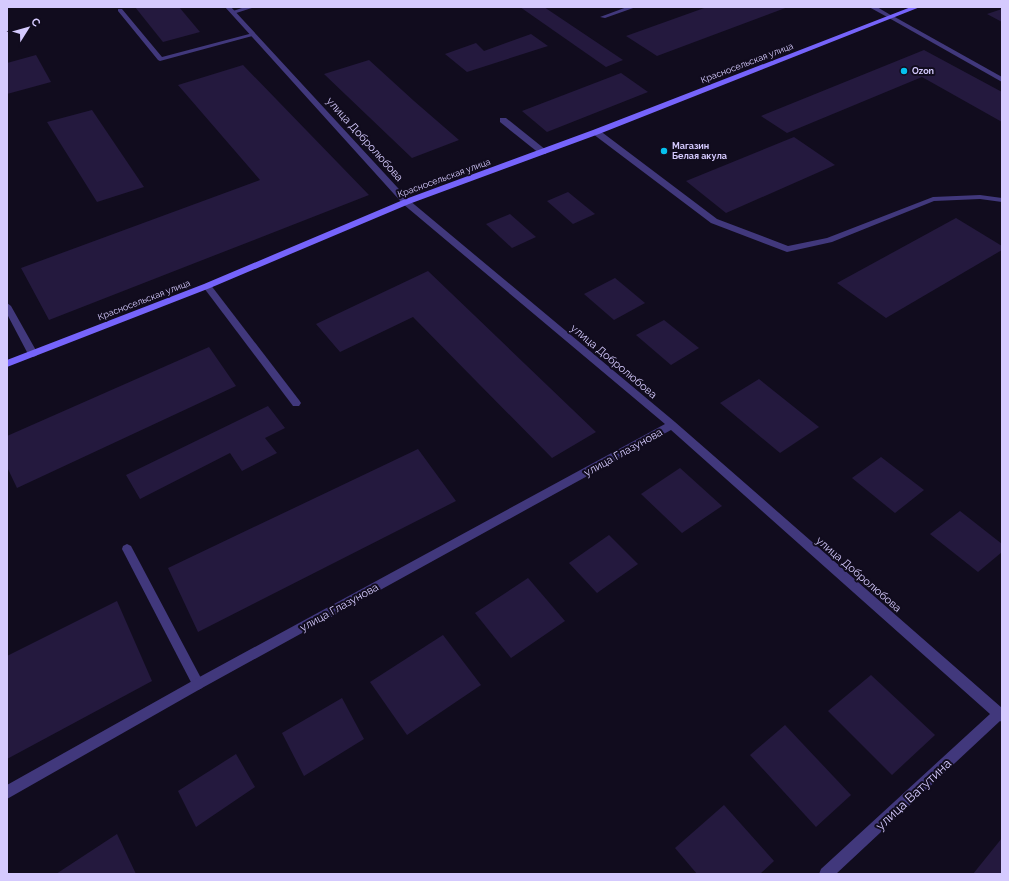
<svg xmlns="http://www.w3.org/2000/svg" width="1009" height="881" font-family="Raleway,sans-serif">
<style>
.building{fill:#24193e}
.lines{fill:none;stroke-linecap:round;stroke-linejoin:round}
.service{fill:#41387c;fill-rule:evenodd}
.minor{fill:#41387c;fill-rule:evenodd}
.secondary{fill:#7664fb;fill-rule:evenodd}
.poi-dot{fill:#06c1ee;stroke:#110c1e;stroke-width:1.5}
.labels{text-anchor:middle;stroke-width:4;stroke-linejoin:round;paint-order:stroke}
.far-street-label{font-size:9px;fill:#d5cafe;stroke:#110c1e}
.far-poi-label{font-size:9px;font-weight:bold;fill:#d5cafe;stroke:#110c1e;text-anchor:start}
.street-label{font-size:11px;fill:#d5cafe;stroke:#110c1e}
.near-street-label{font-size:13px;fill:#d5cafe;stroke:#110c1e}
</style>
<rect width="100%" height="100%" fill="#110c1e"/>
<g class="building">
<polygon points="135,7 179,7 200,32 163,42"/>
<polygon points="520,7 544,7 623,60 606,67"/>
<polygon points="707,7 788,7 657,56 626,36"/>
<polygon points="1002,9 1002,22 987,14"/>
<polygon points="531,34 548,46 467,72 445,54 476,43 484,51"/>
<polygon points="924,50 1002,92 1002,122 922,77 787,133 761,116"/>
<polygon points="36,55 51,82 7,94 7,63"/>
<polygon points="369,60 414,101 459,140 412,158 324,74"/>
<polygon points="243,65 369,195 49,320 21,268 260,180 178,85"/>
<polygon points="621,73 648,92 547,132 522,111"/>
<polygon points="92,110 144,187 97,202 47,122"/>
<polygon points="794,137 835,165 726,213 686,181"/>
<polygon points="568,192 595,214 573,224 547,201"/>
<polygon points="510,214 536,237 512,248 486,224"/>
<polygon points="956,218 1002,246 1002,250 886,318 837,283"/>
<polygon points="428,271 596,432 552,458 413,317 340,352 316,324"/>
<polygon points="615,278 645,303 614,320 584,294"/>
<polygon points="664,320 699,348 671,365 636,335"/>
<polygon points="209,347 236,386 17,488 7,467 7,436"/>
<polygon points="759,379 819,427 780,453 720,403"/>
<polygon points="268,406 285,428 265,438 277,453 242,471 230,453 140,499 126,475"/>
<polygon points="418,449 456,501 198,632 168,568"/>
<polygon points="881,457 924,490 895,513 852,478"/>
<polygon points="680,468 722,506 682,533 641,494"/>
<polygon points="960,511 1002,544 1002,552 978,572 930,534"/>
<polygon points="609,535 638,564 597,593 569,563"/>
<polygon points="528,578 565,621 511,658 475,613"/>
<polygon points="117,601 152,681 7,759 7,656"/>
<polygon points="443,635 481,685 407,735 370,682"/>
<polygon points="871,675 935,735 892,775 828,711"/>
<polygon points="342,698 364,739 304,776 282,733"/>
<polygon points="785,725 851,795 816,827 750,755"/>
<polygon points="236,754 255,787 196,827 178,791"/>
<polygon points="724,805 774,861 760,874 697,874 675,848"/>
<polygon points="117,834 136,874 56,874"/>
<polygon points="1002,838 1002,874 973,874"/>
</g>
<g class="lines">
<g class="service">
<polygon points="245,7 255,7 233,14 230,12"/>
<polygon points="118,9 122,9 162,57 253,33 256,35 160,61 158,60 118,11"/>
<polygon points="889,16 893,16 1002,77 1002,82 889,18"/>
<polygon points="500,118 506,118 546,150 546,154 540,154 500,122"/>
<polygon points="593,130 599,130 717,219 788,246 827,238 933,197 980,195 1002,198 1002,202 980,199 934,201 832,242 787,252 711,223 593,134"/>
<polygon points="207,283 210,284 299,400 301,403 299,406 293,406 204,288 203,286"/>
<polygon points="7,303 11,306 38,354 36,356 33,357 28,354 7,314"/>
<polygon points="127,544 131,546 202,680 204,684 202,688 198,690 194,688 122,549 123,546"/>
</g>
<g class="minor">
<polygon points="225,7 231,7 409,200 675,422 1002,708 1002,722 1000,721 836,874 819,874 821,869 990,714 671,430 202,688 7,799 7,785 194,680 665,424 403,204"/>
<polygon points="627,7 636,7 605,18 600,17"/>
<polygon points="869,7 877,7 894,17 889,18"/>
</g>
<polygon class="secondary" points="911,7 920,7 599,134 409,204 210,288 7,367 7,360 204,284 403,200 593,130"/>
</g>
<g class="poi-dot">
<circle cx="904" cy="71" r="4"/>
<circle cx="664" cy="151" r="4"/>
</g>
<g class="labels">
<g class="far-street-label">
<text transform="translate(747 63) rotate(-21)" y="3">Красносельская улица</text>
<text transform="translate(444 178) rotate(-20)" y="3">Красносельская улица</text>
<text transform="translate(144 300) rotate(-21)" y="3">Красносельская улица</text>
</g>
<g class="far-poi-label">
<text x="912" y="74">Ozon</text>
<text x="672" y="149">Магазин<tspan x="672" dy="10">Белая акула</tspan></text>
</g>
<g class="street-label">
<text transform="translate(365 139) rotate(48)" y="4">улица Добролюбова</text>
<text transform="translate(614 361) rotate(40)" y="4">улица Добролюбова</text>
<text transform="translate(623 452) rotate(-29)" y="4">улица Глазунова</text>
<text transform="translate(859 574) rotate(41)" y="4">улица Добролюбова</text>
<text transform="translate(339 607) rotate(-29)" y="4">улица Глазунова</text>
</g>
<g class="near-street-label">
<text transform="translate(913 794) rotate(-43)" y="5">улица Ватутина</text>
</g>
</g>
<rect width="1009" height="881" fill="none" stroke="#d5cafe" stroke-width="16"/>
<g transform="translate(28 28) rotate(53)" stroke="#110c1e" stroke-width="3" paint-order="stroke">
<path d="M0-3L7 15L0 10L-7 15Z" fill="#d5cafe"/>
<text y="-6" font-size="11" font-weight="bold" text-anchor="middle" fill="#d5cafe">С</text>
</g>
</svg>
